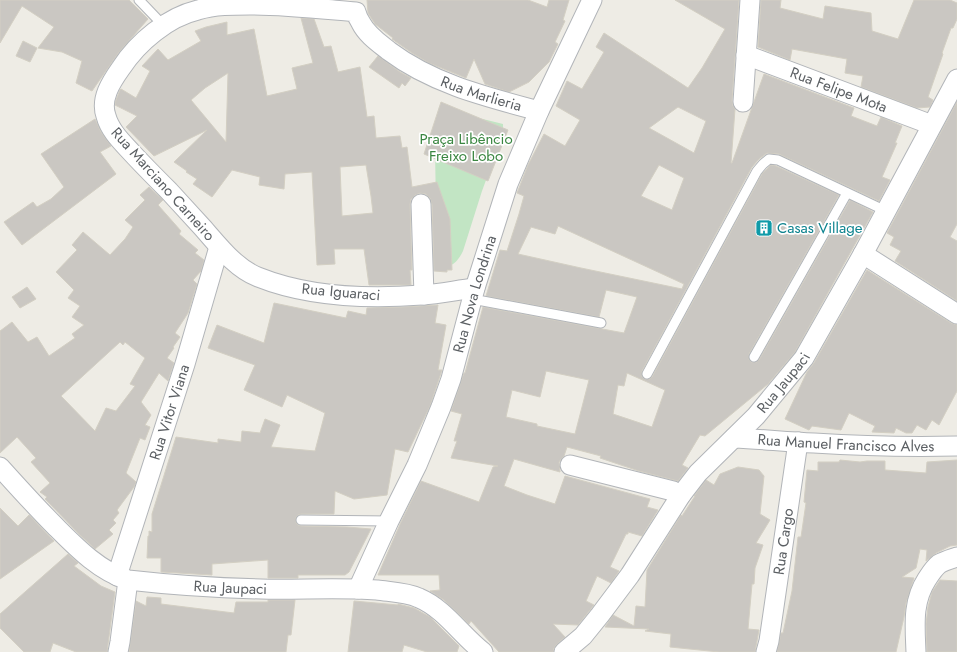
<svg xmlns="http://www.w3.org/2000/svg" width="957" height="652" font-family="Jost,sans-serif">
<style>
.green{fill:#c2e5c4}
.building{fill:#cac7c2;stroke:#d3cfc3;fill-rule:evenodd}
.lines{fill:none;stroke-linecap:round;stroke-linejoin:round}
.service-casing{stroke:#b2b5b9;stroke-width:11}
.minor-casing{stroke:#b2b5b9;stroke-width:21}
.service{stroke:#fff;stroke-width:9}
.minor{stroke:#fff;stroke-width:19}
.labels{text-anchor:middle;stroke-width:3.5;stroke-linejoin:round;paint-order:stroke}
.street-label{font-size:15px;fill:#5c6064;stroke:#fff}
.park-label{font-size:15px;fill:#3a8641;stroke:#fff}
.culture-label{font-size:15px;fill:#0d838f;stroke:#fff;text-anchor:start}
</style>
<rect width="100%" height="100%" fill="#eeece5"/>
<path class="green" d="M439 107C459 116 482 118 503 124V134L482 191 463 251C456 265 451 266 437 270L435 149Z"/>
<g class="building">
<polygon points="0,0 129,0 148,19 119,52 92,91 76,83 82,61 62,52 38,48 54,27 22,6 0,43"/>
<polygon points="367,0 528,0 547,7 549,0 569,0 563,20 565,21 555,42 558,44 549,62 529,82 509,92 485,84 474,59 466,78 429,63 412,53 392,39 393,38 375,24 368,13"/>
<path d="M675 0H739L732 101 733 106 735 109 731 163H732L764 74 854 108 851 116 877 126 881 117 902 126 895 143H897L882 177 890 180 879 201 779 154 767 153 759 159 752 167 642 371V377L645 379H650L652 377 762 174 771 165 776 166 839 195 749 354V360L751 362H757L759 360 850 200 873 212 795 352 768 384 705 436 700 435 682 465 688 468 678 481 639 471 600 458 601 456 567 447 564 456 562 458 559 462 560 472 514 459 504 486 527 495 555 504 565 476 650 499 647 507 658 510 642 536 628 532V534H626L610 567 619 571 611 583 597 576 586 601 594 605 578 625 553 624 565 637 557 644 554 648 553 652H499L471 621 469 624 444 600 430 591 440 590 439 575H378L401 522 421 481 479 502 493 467 498 466 451 458 457 441H454L462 414 451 411 464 373H465L483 307 624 333 637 297 606 290 599 317 486 296 500 250 507 251 519 214 524 196 517 193 528 165 544 134 565 146 580 120 556 106 567 81 582 89 604 52 596 47 604 33 688 88 702 68 725 29ZM678 107 706 121 694 153 649 128ZM659 165 684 178 672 210 641 196ZM558 226 684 284 682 289 581 268 518 254 531 227 555 234ZM546 371 589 380 575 434 537 426V424L506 417 512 390 540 397ZM627 373 665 390 652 427 613 414 618 385 624 386Z"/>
<polygon points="761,0 781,0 780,8 823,19 825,6 871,13 872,31 898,39 914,0 950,0 957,3 957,19 953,28 951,28 942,53 943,54 928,97 933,100 930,107 917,108 861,87 863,76 845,73 847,59 792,49 790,60 758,47"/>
<path d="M301 18 314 19 324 47 331 46 338 72 360 67 367 117 374 116 376 138 400 136 402 148 407 147 412 187 437 182 450 219 452 270H447V272L434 271 432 204 430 198 426 194 420 193 415 195 411 199 410 204 412 270H410L411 285H369L364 249H334L335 264 317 265 312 172 285 174 284 189 259 185 260 177 232 170 212 197 193 184 197 179 186 172 187 171 174 162 207 130 154 156 126 127 137 116 115 105 116 100 120 90 121 89 136 98 150 71 142 66 158 49 168 60 201 41 195 31 206 27 227 22V35L254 29 267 96 297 89 292 68 313 63ZM228 73 226 142 191 100 205 88ZM366 165 371 196 373 213 342 216 340 167Z"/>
<polygon points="23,41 37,48 30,62 16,56"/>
<polygon points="378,56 400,72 411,78 405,86 402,83 399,88 369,67"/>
<polygon points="441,102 508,130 488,181 424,154"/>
<polygon points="957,102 957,224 950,237 957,241 957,301 895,261 901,251 890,245 894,237 887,233"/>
<polygon points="95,119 101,132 111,146 100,152 116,174 22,245 4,222 33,202 37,207 51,199 64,187 41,154"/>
<path d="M149 187 163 200 158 205 181 231 179 234 198 250 195 253 204 260 201 271 193 280 197 284 188 313 175 333 180 337 173 347 174 348 167 358 174 363 168 381 159 373 141 402 151 415 145 425 150 427 145 440 140 438 126 473 136 482 134 487 117 510 119 513 113 520 116 523 109 530 113 534 95 549 79 534 45 499 47 497 40 492 50 483 31 462 36 458 17 437 0 453V331L12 322 28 342 37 337 49 356 75 338 72 334 84 325 72 317 80 306 68 298 74 290 56 272 77 250 72 245 83 232 110 255 125 239 133 227 125 220 145 200 140 195ZM120 342 123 345 125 342 145 358 130 384 135 386 116 411 106 408 95 431 61 396Z"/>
<polygon points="867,270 951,323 957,325 957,391 939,425 932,420 926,430 917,425 912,433 906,433 896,428 894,433 872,432 875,426 849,413 841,430 812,426 809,430 785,419 807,372 814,363"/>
<polygon points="27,287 36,299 20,308 12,297"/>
<polygon points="274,303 346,318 348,311 366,315 367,308 403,307 438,305 435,323 446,325 438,370 442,370 430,406 408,452 395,449 387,495 354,499 335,491 334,514 301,514 298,515 296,517 296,523 298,525 301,526 347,527 371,529 349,572 345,575 298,575 298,578 268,578 268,560 212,564 212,575 161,572 161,558 147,558 148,536 149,536 149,531 152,532 152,514 176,437 218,443 218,439 241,442 242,431 260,433 265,419 280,425 271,447 315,451 325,413 287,395 282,407 244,390 255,365 208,348 217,325 264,343"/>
<polygon points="840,460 860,462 867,461 885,461 885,470 926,473 927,462 957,460 957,545 950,546 936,553 926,561 927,550 920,549 916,568 902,577 914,578 906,603 904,617 896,652 777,652 781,633 783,633 792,591 798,537 801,537 806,503 804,502 807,470 818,471 818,462 839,462"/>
<polygon points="738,467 759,470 764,476 760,514 770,520 756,543 763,545 755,568 754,584 752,584 748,629 759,630 755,652 719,652 670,647 671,634 645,631 649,629 605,627 613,615 634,626 636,606 645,607 647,570 681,515 682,516 695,496 694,496 706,480 714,485 720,474"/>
<polygon points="0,508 18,526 29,515 54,541 0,579"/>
<polygon points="68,554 78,563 74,566 101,586 115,592 107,652 76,652 53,643 50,652 24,652 0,628 0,614"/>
<polygon points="940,580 957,581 957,652 927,652 926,624 928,607 932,592"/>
<polygon points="147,597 161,598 161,604 234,613 236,602 268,602 268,600 295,600 291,635 288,635 286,652 129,652 136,601 146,606"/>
<polygon points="354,601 398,605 398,604 414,608 430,617 459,646 457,652 427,652 404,645 402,652 348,652"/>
</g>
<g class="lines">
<g class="service-casing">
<g id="service">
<polyline points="139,0 163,25"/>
<polyline points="472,299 601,323"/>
<polyline points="754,357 847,193"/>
<polyline points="647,374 757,171 763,164 769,159 778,160 886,211"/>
<polyline points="301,520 389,521"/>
</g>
</g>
<g class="minor-casing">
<g id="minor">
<path id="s1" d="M746 55 932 125"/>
<polyline points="743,102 750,0"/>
<polyline points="421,204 424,295"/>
<polyline points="863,254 957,314"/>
<path id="s2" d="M475 288C457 290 440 294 422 295 370 299 308 297 258 277 235 268 218 245 202 227 191 215 180 203 169 191 157 179 144 166 132 153 122 142 110 131 106 116 100 99 111 82 121 68 138 42 168 17 198 10 215 5 233 5 250 5 286 5 321 9 356 12 357 16 359 20 361 23 367 35 379 43 389 51 433 84 487 97 539 111"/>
<path id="s3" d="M734 438C761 439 787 442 814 443 861 446 909 447 957 446"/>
<polyline points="570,465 673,491 681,495"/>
<path id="s4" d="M0 467C18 487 36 507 55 526 76 547 99 571 128 580 172 585 217 588 261 589 300 590 338 587 377 590 391 592 406 592 419 598 445 609 461 635 483 652"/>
<path id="s5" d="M117 576 185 364 219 247"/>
<path id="s6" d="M358 589 389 521 417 465 441 407 451 379 475 288 508 184 539 111 592 0"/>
<polyline points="118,652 120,642 128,580"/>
<path id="s7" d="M564 652 583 636 600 615 630 575 681 495 698 473 756 416 804 358 863 254 957 79"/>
<path id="s8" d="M766 652 769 641 798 442"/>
<path d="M916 652C915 626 912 602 927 579 931 573 934 568 939 564 944 561 951 559 957 557"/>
</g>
</g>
<use href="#service" class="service"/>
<use href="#minor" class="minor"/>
</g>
<defs>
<g id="building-square" transform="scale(0.9)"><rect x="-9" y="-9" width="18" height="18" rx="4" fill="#0f9aa8" stroke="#fff"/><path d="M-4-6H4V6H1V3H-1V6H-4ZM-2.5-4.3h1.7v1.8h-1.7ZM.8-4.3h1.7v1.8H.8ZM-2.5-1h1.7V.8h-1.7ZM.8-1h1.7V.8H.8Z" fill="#fff"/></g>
</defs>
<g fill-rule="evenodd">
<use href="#building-square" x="764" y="228"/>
</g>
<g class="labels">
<g class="street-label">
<text dy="5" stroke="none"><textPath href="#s1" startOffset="99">Rua Felipe Mota</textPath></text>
<text dy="5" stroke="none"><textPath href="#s2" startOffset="907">Rua Marlieria</textPath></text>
<text transform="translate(163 184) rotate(48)" y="5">Rua Marciano Carneiro</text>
<text transform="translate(341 292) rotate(5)" y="5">Rua Iguaraci</text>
<text dy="5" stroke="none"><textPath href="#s6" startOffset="318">Rua Nova Londrina</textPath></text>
<text dy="5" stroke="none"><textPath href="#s7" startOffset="349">Rua Jaupaci</textPath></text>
<text dy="5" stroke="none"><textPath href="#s5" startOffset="172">Rua Vitor Viana</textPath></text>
<text dy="5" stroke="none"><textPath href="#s3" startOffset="112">Rua Manuel Francisco Alves</textPath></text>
<text dy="5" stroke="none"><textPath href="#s8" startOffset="112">Rua Cargo</textPath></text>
<text dy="5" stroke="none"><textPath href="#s4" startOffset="275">Rua Jaupaci</textPath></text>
</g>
<g class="park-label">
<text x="466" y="144">Praça Libêncio<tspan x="466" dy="17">Freixo Lobo</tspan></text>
</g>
<g class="culture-label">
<text x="777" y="233">Casas Village</text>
</g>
</g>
</svg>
